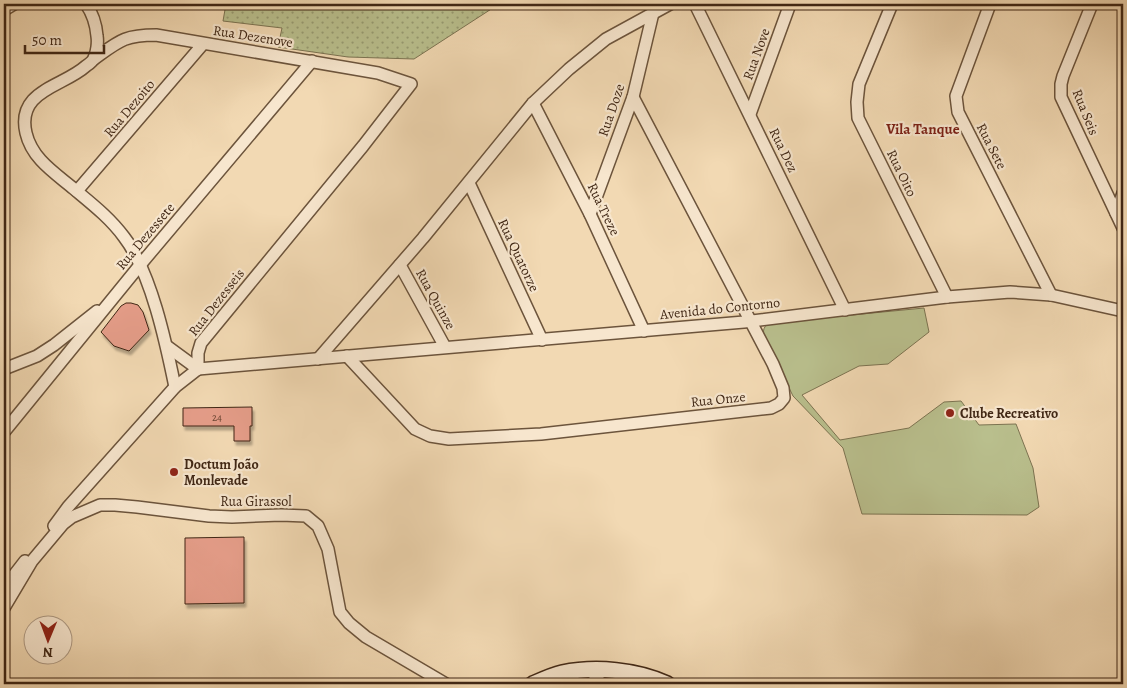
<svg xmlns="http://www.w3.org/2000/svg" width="1127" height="688" font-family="Alegreya,serif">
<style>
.grass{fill:#b9bf8d;stroke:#7c7351}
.park{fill:url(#park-dots);stroke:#7c7351}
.building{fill:#e59d89;stroke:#402715;filter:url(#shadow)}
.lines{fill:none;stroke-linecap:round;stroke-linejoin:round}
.street-casing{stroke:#6c543c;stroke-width:14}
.secondary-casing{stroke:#402715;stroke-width:18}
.street{stroke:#f7e6ce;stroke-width:11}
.secondary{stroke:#f7e6ce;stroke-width:15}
.poi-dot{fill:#8f2418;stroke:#f7e6ce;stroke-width:2}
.labels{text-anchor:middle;stroke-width:4.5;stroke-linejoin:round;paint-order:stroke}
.number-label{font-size:11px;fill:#694432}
.street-label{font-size:14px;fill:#402715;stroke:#f7e6ce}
.poi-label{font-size:14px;font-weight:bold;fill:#402715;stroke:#f7e6ce;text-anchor:start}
.neighbourhood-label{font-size:15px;font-weight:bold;fill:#7a1f14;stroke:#f7e6ce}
</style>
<defs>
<pattern id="park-dots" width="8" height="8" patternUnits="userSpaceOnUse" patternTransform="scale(1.25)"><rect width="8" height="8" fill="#b9bf8d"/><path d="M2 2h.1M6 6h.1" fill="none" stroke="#989b72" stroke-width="1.8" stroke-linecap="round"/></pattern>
<filter id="shadow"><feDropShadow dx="2" dy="4" stdDeviation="1" flood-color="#0004"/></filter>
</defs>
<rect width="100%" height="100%" fill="#f2d9b3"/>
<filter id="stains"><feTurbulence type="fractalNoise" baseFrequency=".004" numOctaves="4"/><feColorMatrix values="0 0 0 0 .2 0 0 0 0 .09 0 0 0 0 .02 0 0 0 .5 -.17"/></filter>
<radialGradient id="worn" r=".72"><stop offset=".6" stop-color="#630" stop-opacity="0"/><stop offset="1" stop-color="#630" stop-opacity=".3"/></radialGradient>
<path class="grass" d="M924 308 929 332 888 364 859 366 802 395 840 440 909 428 944 402 961 401 979 425 1016 424 1033 468 1039 507 1027 515 862 514 843 448 793 396 765 339C763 332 762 328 769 323Z"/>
<polygon class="park" points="226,4 499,4 414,59 348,57 278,47 282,28 223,21"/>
<g class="building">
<polygon points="126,303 131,303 138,305 143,312 149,330 129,351 114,346 101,332 121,306"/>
<polygon points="252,407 252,426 250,426 250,441 234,441 234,426 183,426 183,408"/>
<polygon points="244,537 244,603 185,604 185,538"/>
</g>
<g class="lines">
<g class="street-casing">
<g id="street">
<path d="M86 4C93 14 96 24 97 36 98 42 97 52 94 58 93 61 89 64 86 66 63 87 16 90 26 133 32 159 55 173 74 189 92 204 110 218 124 237 151 272 166 343 175 387"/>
<polyline points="695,4 845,310"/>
<polyline points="892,4 859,84 857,102 858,118 947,297"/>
<polyline points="990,4 956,96 958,112 1051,295"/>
<polyline points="1092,4 1063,76 1061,84 1061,97 1123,228"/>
<polyline points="4,10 14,4"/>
<path d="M94 59C119 41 124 35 156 35L378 73 411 84 363 146 201 343 198 353V369"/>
<polyline points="533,103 590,214 644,331"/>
<polyline points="750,114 790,4"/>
<polyline points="469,183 542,340"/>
<polyline points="77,191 203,44"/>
<polyline points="1116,213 1123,193"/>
<polyline points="590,214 633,97 653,13"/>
<polyline points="400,265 445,347"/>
<polyline points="168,347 198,369"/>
<polyline points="347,356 415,429 430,436 449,439 541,434 771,408 779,404 784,398 783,388 773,364 633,97"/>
<polyline points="318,359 423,238 533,103 569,69 606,39 670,4"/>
<polyline points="4,369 37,356 54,345 97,311"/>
<polyline points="198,369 744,322 947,297 1010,292 1051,295 1123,311"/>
<polyline points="4,432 140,265 312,61"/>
<polyline points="54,526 68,507 175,387 198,369"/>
<polyline points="4,588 25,561"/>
<polyline points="4,608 32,561 63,524 72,517 100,505 115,505 137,507 209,516 232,517 281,515 306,516 318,526 328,549 340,612 349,623 366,637 446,684"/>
</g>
</g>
<g class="secondary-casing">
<g id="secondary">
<path d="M533 684C542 680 553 675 562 673 596 666 637 670 667 684"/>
<polyline points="593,684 600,684"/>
</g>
</g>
<use href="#street" class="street"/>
<use href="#secondary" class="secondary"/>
</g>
<g class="poi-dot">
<circle cx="950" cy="413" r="5"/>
<circle cx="174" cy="472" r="5"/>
</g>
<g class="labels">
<g class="number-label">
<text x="217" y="421">24</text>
</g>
<g class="street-label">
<text transform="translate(253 36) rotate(9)" y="5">Rua Dezenove</text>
<text transform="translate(756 54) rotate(-70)" y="5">Rua Nove</text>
<text transform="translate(129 108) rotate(-50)" y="5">Rua Dezoito</text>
<text transform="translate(611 110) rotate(-71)" y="5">Rua Doze</text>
<text transform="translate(1086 112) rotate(68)" y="5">Rua Seis</text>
<text transform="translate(992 146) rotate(63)" y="5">Rua Sete</text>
<text transform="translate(784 150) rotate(64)" y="5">Rua Dez</text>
<text transform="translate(902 173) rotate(64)" y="5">Rua Oito</text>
<text transform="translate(604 209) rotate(64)" y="5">Rua Treze</text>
<text transform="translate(145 236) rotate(-50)" y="5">Rua Dezessete</text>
<text transform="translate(519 255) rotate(65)" y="5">Rua Quatorze</text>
<text transform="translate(436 299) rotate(61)" y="5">Rua Quinze</text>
<text transform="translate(216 302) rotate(-52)" y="5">Rua Dezesseis</text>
<text transform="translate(720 308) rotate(-6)" y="5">Avenida do Contorno</text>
<text transform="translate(718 399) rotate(-6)" y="5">Rua Onze</text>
<text x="256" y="506">Rua Girassol</text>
</g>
<g class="poi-label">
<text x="960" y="418">Clube Recreativo</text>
<text x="184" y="469">Doctum João<tspan x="184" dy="16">Monlevade</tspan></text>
</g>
<g class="neighbourhood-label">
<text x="923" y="134">Vila Tanque</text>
</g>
</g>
<rect width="1127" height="688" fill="none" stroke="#f2d9b3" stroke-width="20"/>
<rect x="5" y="5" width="1117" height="678" fill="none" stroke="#402715" stroke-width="2.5"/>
<rect x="10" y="10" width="1107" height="668" fill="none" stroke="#402715"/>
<g transform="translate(48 640) rotate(181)"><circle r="24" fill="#f7e6ce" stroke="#ae9a84"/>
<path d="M0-4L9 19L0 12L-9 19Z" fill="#8f2418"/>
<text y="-8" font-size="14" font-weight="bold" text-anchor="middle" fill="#402715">N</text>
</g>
<path d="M25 45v8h79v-8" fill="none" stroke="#402715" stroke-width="2.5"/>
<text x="32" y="45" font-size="15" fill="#402715" stroke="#f7e6ce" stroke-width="4" paint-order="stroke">50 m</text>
<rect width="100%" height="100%" filter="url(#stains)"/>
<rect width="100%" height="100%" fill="url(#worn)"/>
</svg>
